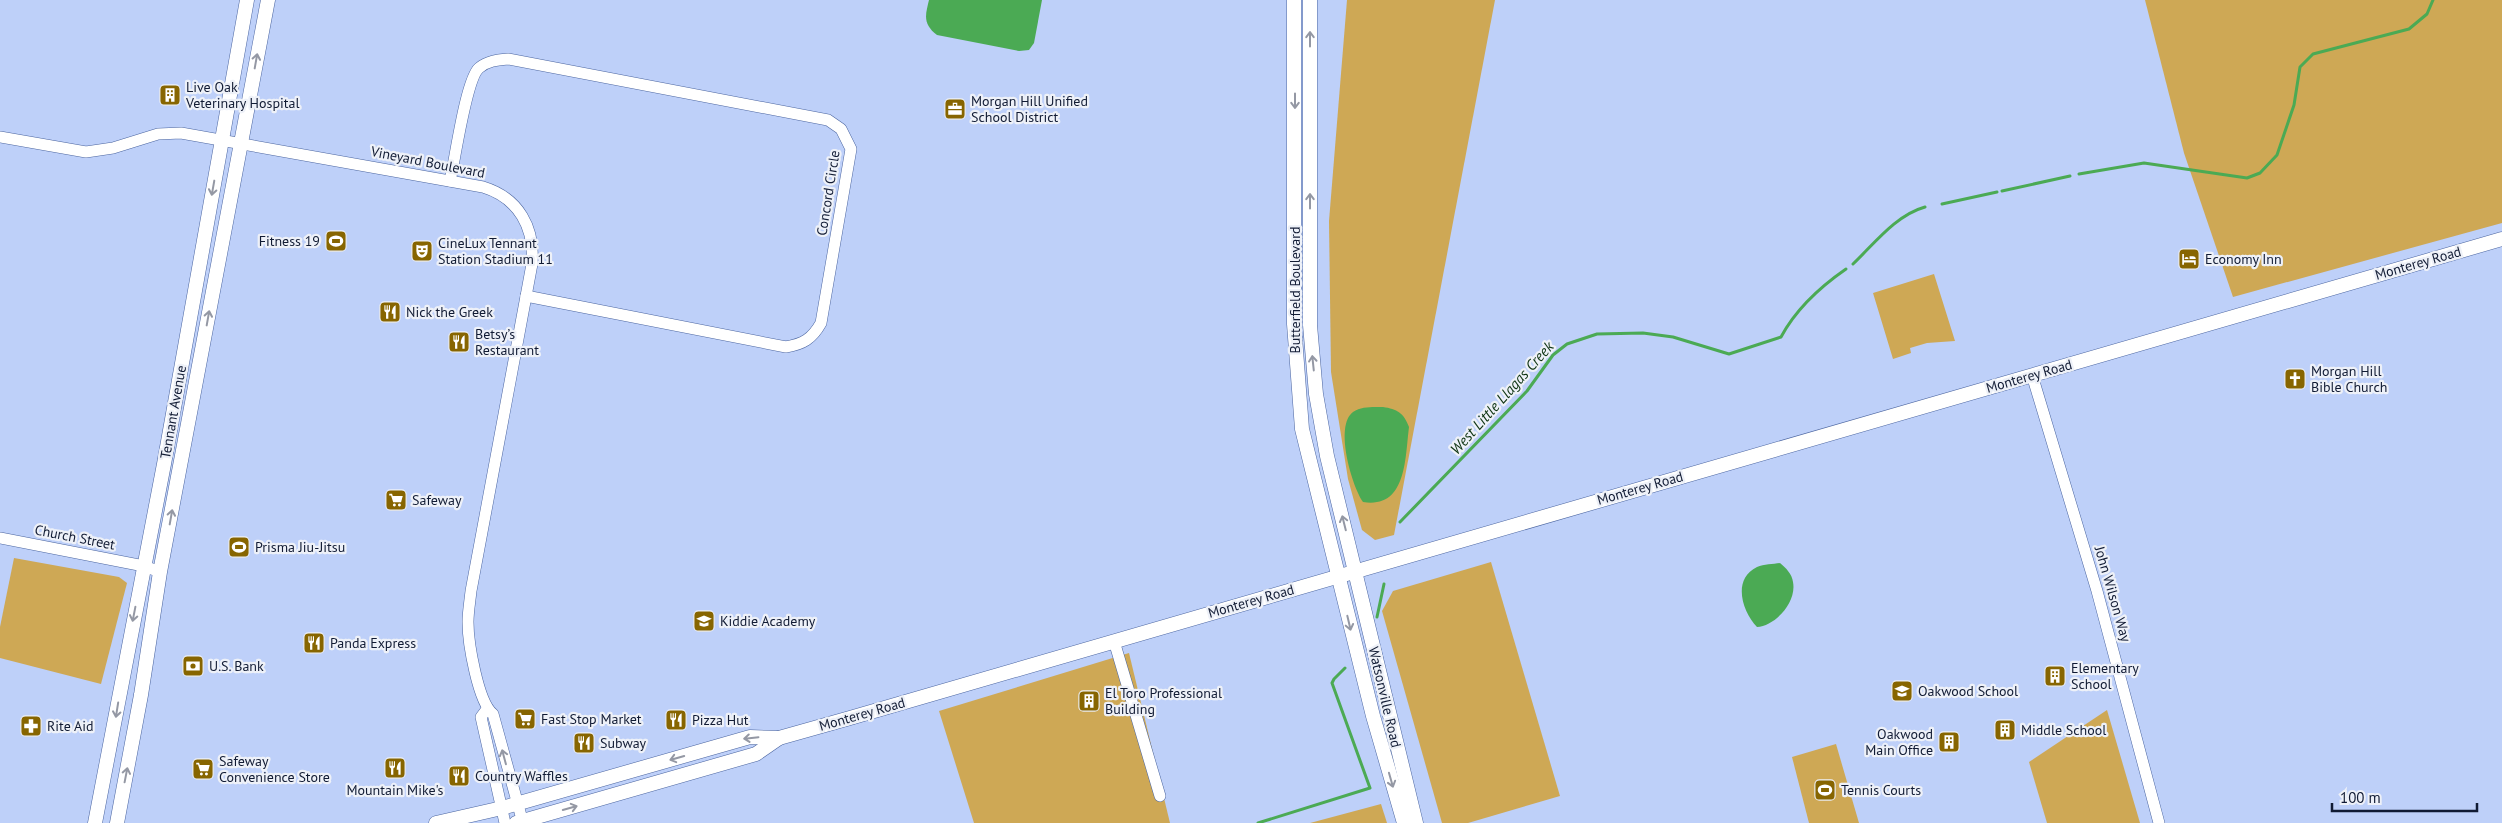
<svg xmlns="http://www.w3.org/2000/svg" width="2502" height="823" font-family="'PT Sans',sans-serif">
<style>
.green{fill:#cea855}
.water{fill:#4baa54}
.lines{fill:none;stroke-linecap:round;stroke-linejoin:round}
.stream{stroke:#4baa54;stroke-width:3}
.minor-casing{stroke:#4b65a0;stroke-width:12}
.major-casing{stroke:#4b65a0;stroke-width:15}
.minor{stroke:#fff;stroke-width:11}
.major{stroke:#fff;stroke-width:14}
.oneway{stroke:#9498a4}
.labels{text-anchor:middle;stroke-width:4.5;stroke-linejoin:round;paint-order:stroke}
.poi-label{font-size:14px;fill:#111b34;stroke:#eef1f8;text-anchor:start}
.street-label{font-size:14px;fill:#111b34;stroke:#eef1f8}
.water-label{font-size:15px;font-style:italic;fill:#0e3412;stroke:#eef1f8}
</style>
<rect width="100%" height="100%" fill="#bed0f9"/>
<g class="green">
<polygon points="1347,0 1495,0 1394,535 1375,540 1362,530 1348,479 1331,372 1329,221"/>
<polygon points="2145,0 2502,0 2502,223 2233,297 2184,153"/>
<polygon points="1934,274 1955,341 1927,343 1910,348 1911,353 1893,359 1873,293"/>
<polygon points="14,558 119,577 127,583 101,684 0,658 0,627"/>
<polygon points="1491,562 1560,796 1468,823 1442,823 1382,611 1393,591"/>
<polygon points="1129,653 1170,823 974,823 939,711"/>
<polygon points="2107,710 2140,823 2047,823 2029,762"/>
<polygon points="1836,744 1859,823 1809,823 1792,757"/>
<polygon points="1381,804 1387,823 1310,823"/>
</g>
<g class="water">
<path d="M929 0H1042L1034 43 1029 50 1019 51 937 35C923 24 925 16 929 0Z"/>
<path d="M1383 407C1397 409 1404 413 1409 427 1405 458 1407 509 1363 502 1352 486 1334 426 1353 412 1362 406 1373 407 1383 407Z"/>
<path d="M1780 563C1786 568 1792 574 1793 582 1797 602 1775 626 1757 627 1742 611 1732 579 1757 567 1764 564 1773 564 1780 563Z"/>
</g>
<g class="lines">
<g class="stream">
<polyline points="2079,174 2144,163 2247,178 2260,173 2277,155 2294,105 2300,67 2313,54 2409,29 2427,14 2433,0"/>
<polyline points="2002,191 2070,176"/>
<polyline points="1942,204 1997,192"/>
<path d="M1853 264C1874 244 1896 215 1925 207"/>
<path d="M1400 522 1527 391 1553 355 1567 344 1597 334 1643 333 1673 337 1729 354 1781 337C1796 309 1820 287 1846 269"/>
<polyline points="1377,617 1384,584"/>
<polyline points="1258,823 1370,788 1332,683 1334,679 1345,668"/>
</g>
<g class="minor-casing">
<g id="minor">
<path d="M0 137 86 152 113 148 158 134 181 133 483 187C519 198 535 228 532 264L471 591C470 601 468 612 468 622 468 643 478 702 493 714L523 823"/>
<path d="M450 181C455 160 466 79 479 68 487 61 497 60 508 59L828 120 841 129 851 149 821 323C812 339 803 344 786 347L526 296"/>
<polyline points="2032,375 2097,591 2159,823"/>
<polyline points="0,538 144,566 160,572"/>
<polyline points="1114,641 1160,796"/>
<polyline points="487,709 481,717 505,823"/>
</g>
</g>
<g class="major-casing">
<g id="major">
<polyline points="1294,0 1294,324 1302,429 1373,716 1404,823"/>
<polyline points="1310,0 1310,325 1316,394 1327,456 1416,823"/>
<polyline points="95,823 164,464 247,0"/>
<polyline points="117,823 141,695 160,572 268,0"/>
<polyline points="436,823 502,808 750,737 779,738 850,718 2502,239"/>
<polyline points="516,823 756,754 779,738"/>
</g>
</g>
<use href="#minor" class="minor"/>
<use href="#major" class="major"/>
</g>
<defs><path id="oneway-shaft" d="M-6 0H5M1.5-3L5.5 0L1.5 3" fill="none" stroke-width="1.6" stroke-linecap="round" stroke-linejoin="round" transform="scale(1.25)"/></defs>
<g class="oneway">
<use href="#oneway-shaft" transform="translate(1310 39) rotate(-90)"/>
<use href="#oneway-shaft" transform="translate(256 61) rotate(-80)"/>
<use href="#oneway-shaft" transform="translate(1295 101) rotate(90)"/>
<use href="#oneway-shaft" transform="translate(213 188) rotate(100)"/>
<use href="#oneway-shaft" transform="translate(1310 201) rotate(-90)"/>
<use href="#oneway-shaft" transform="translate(208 318) rotate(-80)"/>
<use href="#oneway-shaft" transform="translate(1313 363) rotate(-96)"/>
<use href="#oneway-shaft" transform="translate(171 517) rotate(-80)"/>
<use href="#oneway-shaft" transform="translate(1344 523) rotate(-104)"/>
<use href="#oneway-shaft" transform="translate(134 614) rotate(101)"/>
<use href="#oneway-shaft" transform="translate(1349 623) rotate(77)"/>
<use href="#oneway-shaft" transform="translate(117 710) rotate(99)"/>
<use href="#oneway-shaft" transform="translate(751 738) rotate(174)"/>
<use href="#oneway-shaft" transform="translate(504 757) rotate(-105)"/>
<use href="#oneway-shaft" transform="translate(677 758) rotate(164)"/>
<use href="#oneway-shaft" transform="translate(126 775) rotate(-79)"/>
<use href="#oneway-shaft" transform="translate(1391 780) rotate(74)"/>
<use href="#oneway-shaft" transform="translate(570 808) rotate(-16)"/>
</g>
<defs>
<g id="building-square" transform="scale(1.125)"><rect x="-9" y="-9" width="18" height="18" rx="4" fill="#876500" stroke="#eef1f8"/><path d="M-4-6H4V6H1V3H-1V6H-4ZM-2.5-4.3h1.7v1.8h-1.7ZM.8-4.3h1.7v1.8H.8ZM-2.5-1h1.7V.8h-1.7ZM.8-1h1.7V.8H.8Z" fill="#fff"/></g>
<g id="office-square" transform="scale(1.125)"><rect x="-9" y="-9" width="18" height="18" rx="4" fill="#876500" stroke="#eef1f8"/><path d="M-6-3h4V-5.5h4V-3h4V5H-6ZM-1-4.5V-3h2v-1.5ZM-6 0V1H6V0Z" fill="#fff"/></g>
<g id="stadium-square" transform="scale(1.125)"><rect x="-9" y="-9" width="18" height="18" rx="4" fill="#876500" stroke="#eef1f8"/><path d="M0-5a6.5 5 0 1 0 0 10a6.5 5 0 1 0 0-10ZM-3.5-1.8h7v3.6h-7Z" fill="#fff"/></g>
<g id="theatre-square" transform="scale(1.125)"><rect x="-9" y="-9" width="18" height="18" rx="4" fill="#876500" stroke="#eef1f8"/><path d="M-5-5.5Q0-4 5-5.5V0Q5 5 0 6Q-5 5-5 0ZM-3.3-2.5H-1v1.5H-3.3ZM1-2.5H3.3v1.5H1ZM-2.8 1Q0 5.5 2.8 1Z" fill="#fff"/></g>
<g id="hotel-square" transform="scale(1.125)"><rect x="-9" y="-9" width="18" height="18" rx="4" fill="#876500" stroke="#eef1f8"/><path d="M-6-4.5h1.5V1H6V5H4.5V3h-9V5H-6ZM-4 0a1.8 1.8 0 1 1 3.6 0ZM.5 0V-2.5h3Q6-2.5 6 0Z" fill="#fff"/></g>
<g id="restaurant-square" transform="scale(1.125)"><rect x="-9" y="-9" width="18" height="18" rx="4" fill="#876500" stroke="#eef1f8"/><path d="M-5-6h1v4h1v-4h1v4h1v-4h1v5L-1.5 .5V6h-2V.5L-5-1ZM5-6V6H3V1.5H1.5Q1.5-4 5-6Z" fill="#fff"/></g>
<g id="church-square" transform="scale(1.125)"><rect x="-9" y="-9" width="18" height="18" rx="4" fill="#876500" stroke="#eef1f8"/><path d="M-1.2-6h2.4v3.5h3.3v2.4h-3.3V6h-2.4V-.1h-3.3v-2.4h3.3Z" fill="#fff"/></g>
<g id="supermarket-square" transform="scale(1.125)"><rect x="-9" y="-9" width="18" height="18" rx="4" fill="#876500" stroke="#eef1f8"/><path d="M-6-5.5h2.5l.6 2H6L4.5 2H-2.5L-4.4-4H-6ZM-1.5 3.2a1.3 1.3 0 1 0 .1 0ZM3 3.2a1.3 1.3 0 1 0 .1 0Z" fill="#fff"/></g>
<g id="school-square" transform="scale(1.125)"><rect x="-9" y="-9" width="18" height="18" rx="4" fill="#876500" stroke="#eef1f8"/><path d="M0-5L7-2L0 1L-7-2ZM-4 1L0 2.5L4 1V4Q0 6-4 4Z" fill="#fff"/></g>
<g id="bank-square" transform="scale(1.125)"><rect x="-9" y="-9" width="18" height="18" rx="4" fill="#876500" stroke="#eef1f8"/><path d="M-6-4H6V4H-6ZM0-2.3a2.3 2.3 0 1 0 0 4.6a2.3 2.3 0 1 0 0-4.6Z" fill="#fff"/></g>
<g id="pharmacy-square" transform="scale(1.125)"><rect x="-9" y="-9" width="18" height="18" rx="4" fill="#876500" stroke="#eef1f8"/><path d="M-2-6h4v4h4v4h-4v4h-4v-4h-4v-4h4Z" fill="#fff"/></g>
</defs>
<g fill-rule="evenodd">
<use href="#building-square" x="170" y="95"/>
<use href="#office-square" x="955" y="109"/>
<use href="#stadium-square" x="336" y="241"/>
<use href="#theatre-square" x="422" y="251"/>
<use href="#hotel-square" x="2189" y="259"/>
<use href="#restaurant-square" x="390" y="312"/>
<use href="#restaurant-square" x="459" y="342"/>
<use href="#church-square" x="2295" y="379"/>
<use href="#supermarket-square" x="396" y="500"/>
<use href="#stadium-square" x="239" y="547"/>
<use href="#school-square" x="704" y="621"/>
<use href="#restaurant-square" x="314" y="643"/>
<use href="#bank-square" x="193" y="666"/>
<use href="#building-square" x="2055" y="676"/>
<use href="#school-square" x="1902" y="691"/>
<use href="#building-square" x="1089" y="701"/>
<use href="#supermarket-square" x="525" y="719"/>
<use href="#restaurant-square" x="676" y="720"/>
<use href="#pharmacy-square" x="31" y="726"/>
<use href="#building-square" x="2005" y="730"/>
<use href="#building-square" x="1949" y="742"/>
<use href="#restaurant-square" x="584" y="743"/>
<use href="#restaurant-square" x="395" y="768"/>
<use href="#supermarket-square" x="203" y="769"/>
<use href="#restaurant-square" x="459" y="776"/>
<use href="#stadium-square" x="1825" y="790"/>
</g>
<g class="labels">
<g class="poi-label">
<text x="186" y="92">Live Oak<tspan x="186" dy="16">Veterinary Hospital</tspan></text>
<text x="971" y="106">Morgan Hill Unified<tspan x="971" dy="16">School District</tspan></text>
<text x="320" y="246" text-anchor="end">Fitness 19</text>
<text x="438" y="248">CineLux Tennant<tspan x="438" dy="16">Station Stadium 11</tspan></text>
<text x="2205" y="264">Economy Inn</text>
<text x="406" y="317">Nick the Greek</text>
<text x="475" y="339">Betsy’s<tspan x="475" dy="16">Restaurant</tspan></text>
<text x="2311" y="376">Morgan Hill<tspan x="2311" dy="16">Bible Church</tspan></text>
<text x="412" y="505">Safeway</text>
<text x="255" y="552">Prisma Jiu-Jitsu</text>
<text x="720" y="626">Kiddie Academy</text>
<text x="330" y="648">Panda Express</text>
<text x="209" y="671">U.S. Bank</text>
<text x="2071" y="673">Elementary<tspan x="2071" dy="16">School</tspan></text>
<text x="1918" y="696">Oakwood School</text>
<text x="1105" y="698">El Toro Professional<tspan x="1105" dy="16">Building</tspan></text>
<text x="541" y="724">Fast Stop Market</text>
<text x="692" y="725">Pizza Hut</text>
<text x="47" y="731">Rite Aid</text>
<text x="2021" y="735">Middle School</text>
<text x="1933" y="739" text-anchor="end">Oakwood<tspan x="1933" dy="16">Main Office</tspan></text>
<text x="600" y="748">Subway</text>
<text x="219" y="766">Safeway<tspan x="219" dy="16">Convenience Store</tspan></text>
<text x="475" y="781">Country Waffles</text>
<text x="395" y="795" text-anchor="middle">Mountain Mike's</text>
<text x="1841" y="795">Tennis Courts</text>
</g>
<g class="street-label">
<text transform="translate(428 162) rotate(11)" y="5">Vineyard Boulevard</text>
<text transform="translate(828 193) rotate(-81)" y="5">Concord Circle</text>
<text transform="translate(2418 263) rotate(-16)" y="5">Monterey Road</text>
<text transform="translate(1295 290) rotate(-90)" y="5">Butterfield Boulevard</text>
<text transform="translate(2029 376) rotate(-16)" y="5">Monterey Road</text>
<text transform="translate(173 412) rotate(-80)" y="5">Tennant Avenue</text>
<text transform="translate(1640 488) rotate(-16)" y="5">Monterey Road</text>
<text transform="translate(75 537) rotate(11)" y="5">Church Street</text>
<text transform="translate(2113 594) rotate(74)" y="5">John Wilson Way</text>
<text transform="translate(1251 601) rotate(-16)" y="5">Monterey Road</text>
<text transform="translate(1385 697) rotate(77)" y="5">Watsonville Road</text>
<text transform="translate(862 714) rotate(-16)" y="5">Monterey Road</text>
</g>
<g class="water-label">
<text transform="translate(1502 398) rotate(-48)" y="5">West Little Llagas Creek</text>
</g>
</g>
<path d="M2332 803v8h145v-8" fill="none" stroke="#111b34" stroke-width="2.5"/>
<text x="2340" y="803" font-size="15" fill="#111b34" stroke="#eef1f8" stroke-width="4" paint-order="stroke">100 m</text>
</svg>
